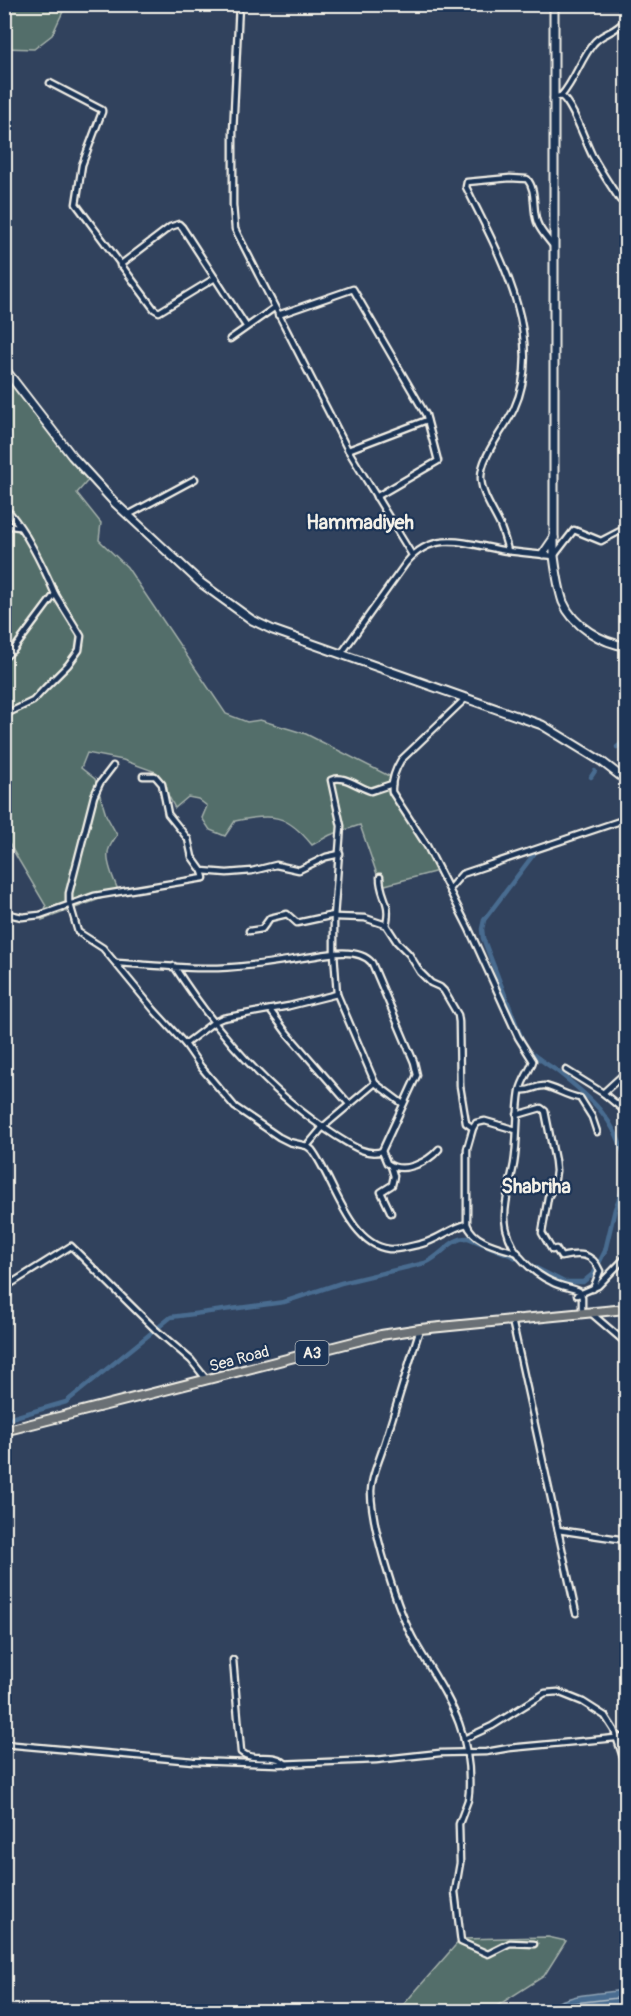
<svg xmlns="http://www.w3.org/2000/svg" width="631" height="2016" font-family="Pangolin,sans-serif">
<style>
.green{fill:#536e6b;stroke:#a4b0aa;stroke-width:1.5}
.water{fill:#496c90;stroke:#8da1b3;stroke-width:1.5}
.lines{fill:none;stroke-linecap:round;stroke-linejoin:round}
.shore{stroke:#b0bcc5;stroke-width:1.5}
.canal{stroke:#496c90;stroke-width:4.5}
.minor-casing{stroke:#f4f1e8;stroke-width:9}
.secondary-casing{stroke:#f4f1e8;stroke-width:11}
.trunk-casing{stroke:#f4f1e8;stroke-width:12}
.minor{stroke:#1d3557;stroke-width:4.5}
.secondary{stroke:#1d3557;stroke-width:7}
.trunk{stroke:#6a7074;stroke-width:8}
.labels{text-anchor:middle;stroke-width:4.5;stroke-linejoin:round;paint-order:stroke}
.shield{fill:#1d3557;stroke:#b4b9bc;stroke-width:1.5}
.shield-label{font-size:15px;font-weight:bold;fill:#f4f1e8}
.street-label{font-size:16px;fill:#f4f1e8;stroke:#1d3557}
.quarter-label{font-size:20px;font-weight:bold;fill:#f4f1e8;stroke:#1d3557}
</style>
<rect width="100%" height="100%" fill="#31425d"/>
<filter id="ink" filterUnits="userSpaceOnUse"><feTurbulence type="fractalNoise" baseFrequency=".0167" numOctaves="2"/><feDisplacementMap in="SourceGraphic" scale="12" xChannelSelector="R" yChannelSelector="G"/><feConvolveMatrix kernelMatrix="1 2 1 2 8 2 1 2 1" color-interpolation-filters="sRGB"/></filter>
<g filter="url(#ink)">
<g class="green">
<polygon points="5,4 66,4 66,5 52,35 34,49 5,48"/>
<path d="M4 370 91 477 77 493 101 523 99 540 127 567 226 714 247 722 260 720 306 734 393 778 392 792 416 829 438 871 381 886 360 825 330 835 312 845C286 813 273 814 235 821L225 836 210 830 202 818 207 806 198 799 188 797 175 808 156 772 123 760 87 753 81 768 95 779 106 815 117 835C114 840 108 847 108 853 106 863 115 883 119 892L42 920 46 906 5 837Z"/>
<polygon points="548,1937 566,1941 544,1976 489,2011 397,2012 461,1939"/>
</g>
<path class="water" d="M615 1991H626V2011H544C564 1994 590 1995 615 1991Z"/>
<g class="lines">
<polyline class="shore" points="553,2012 566,2004 626,1997"/>
<g class="canal">
<polyline points="617,747 626,740"/>
<polyline points="591,777 595,771"/>
<polyline points="523,1042 483,938 482,929 484,920 534,854"/>
<path d="M527 1049C535 1057 547 1064 557 1071 590 1097 615 1118 626 1161"/>
<path d="M4 1420 66 1402 171 1317 284 1302 341 1283 425 1263C442 1256 451 1237 468 1238L512 1256 564 1282H583L594 1273 605 1251 615 1209 626 1180"/>
</g>
<g class="minor-casing">
<g id="minor">
<polyline points="239,4 233,133 233,205 235,229 348,450 412,555"/>
<polyline points="50,83 102,110 102,112 82,165 76,204 154,309 159,312 215,278"/>
<path d="M561 96C575 80 580 60 593 44 602 32 615 34 626 19"/>
<path d="M553 98 561 96C572 103 585 141 592 155 600 170 610 185 620 200H626"/>
<polyline points="120,265 170,227 179,224 182,227 246,326"/>
<polyline points="278,315 353,289 426,415 438,461 376,497"/>
<polyline points="230,339 274,308"/>
<polyline points="348,450 427,420"/>
<path d="M4 513H10C29 536 43 566 55 594L14 649 4 658"/>
<polyline points="128,515 195,479"/>
<polyline points="4,522 11,526 19,527"/>
<path d="M508 551C506 542 503 533 500 525 493 510 482 495 481 479 480 456 505 429 514 409 546 339 500 255 469 193L466 187 467 182 510 178 527 179C537 190 532 208 537 222 540 231 548 239 554 247"/>
<path d="M341 654 406 563C434 528 470 545 507 551 523 553 539 554 554 556L574 530 601 541 626 528"/>
<path d="M467 697 401 760C395 770 391 780 392 792L427 846 469 929 518 1037 533 1061C530 1071 522 1080 520 1091 516 1115 518 1140 514 1164 507 1201 495 1223 520 1257 529 1268 539 1276 552 1282 561 1287 570 1287 579 1291L582 1297V1313"/>
<polyline points="4,715 33,701 45,688 68,665 79,650 81,636 55,594"/>
<path d="M113 766 100 783 94 796 69 893V901L78 932 103 948 154 1010 185 1044 201 1067 235 1107 279 1137 289 1142 307 1146 312 1150C334 1179 348 1244 389 1249 399 1250 411 1246 421 1244 438 1240 450 1228 467 1224"/>
<polyline points="143,776 155,776 162,784 168,814 188,839 192,857 202,871 227,873 252,871 276,865 299,870 326,857 340,854"/>
<path d="M392 784 371 791C358 787 343 774 331 780L341 826 334 917V953L337 994 375 1083 403 1104"/>
<path d="M380 877C380 897 392 902 386 925"/>
<polyline points="449,889 462,874 471,871 626,819"/>
<polyline points="4,913 22,917 40,915 94,896 204,878 202,871"/>
<polyline points="334,917 365,918 386,925 397,942 409,954 420,972 431,983 440,987 444,991 458,1015 459,1022 460,1086 466,1123 473,1128 476,1123 485,1121 516,1130"/>
<polyline points="249,931 262,929 270,918 287,914 297,923 334,915"/>
<path d="M116 963C150 965 184 969 218 968 255 967 292 959 328 954 342 952 362 951 372 963L414 1062 417 1075 382 1151C367 1157 349 1144 336 1136 269 1093 217 1033 174 966"/>
<polyline points="270,1010 286,1032 349,1104"/>
<polyline points="185,1044 214,1022 223,1018 289,1006 337,994"/>
<polyline points="566,1070 603,1093 626,1112"/>
<path d="M521 1090C530 1092 536 1085 545 1086 558 1089 566 1096 580 1098L592 1117 597 1132"/>
<polyline points="603,1093 626,1072"/>
<path d="M517 1115 541 1108 545 1111 555 1161 556 1171 554 1186 548 1197 542 1233 552 1250 556 1249 561 1257C579 1253 592 1252 600 1271L593 1289"/>
<path d="M473 1128 467 1149V1224C474 1243 500 1247 518 1253"/>
<polyline points="307,1146 323,1127 375,1083"/>
<path d="M382 1151 387 1163C403 1175 428 1162 439 1149"/>
<polyline points="391,1213 381,1192 392,1185 394,1176 391,1166"/>
<polyline points="4,1288 71,1246 156,1330 191,1360 207,1380"/>
<polyline points="577,1295 598,1286 626,1257"/>
<polyline points="591,1313 626,1343"/>
<polyline points="512,1320 576,1613"/>
<path d="M420 1329C407 1369 396 1408 383 1448 379 1461 371 1477 371 1491 371 1527 398 1613 416 1644 446 1696 472 1727 469 1792L468 1800 459 1824 460 1863 455 1892 461 1942 488 1954 510 1943 534 1944"/>
<polyline points="558,1530 626,1540"/>
<path d="M233 1660 241 1752C254 1763 274 1751 286 1764"/>
<polyline points="464,1739 492,1726 545,1693 558,1692 583,1702 605,1716 614,1730 626,1766"/>
<polyline points="4,1744 193,1761 278,1764 376,1760 440,1753 486,1752 509,1748 626,1737"/>
</g>
</g>
<g class="secondary-casing">
<g id="secondary">
<path d="M554 4V556C556 571 558 587 563 602 573 626 602 643 626 646"/>
<polyline points="4,368 72,456 115,503 201,583 252,620 273,630 542,725 601,761 623,778"/>
<polyline points="543,554 554,538"/>
</g>
</g>
<g class="trunk-casing">
<polyline id="trunk" points="4,1431 381,1335 420,1329 626,1309"/>
</g>
<use href="#minor" class="minor"/>
<use href="#secondary" class="secondary"/>
<use href="#trunk" class="trunk"/>
</g>
</g>
<g class="labels">
<rect class="shield" x="295.5" y="1341" width="33" height="24" rx="4.5"/>
<g class="shield-label">
<text x="312" y="1358">A3</text>
</g>
<g class="street-label">
<text transform="translate(239 1358) rotate(-15)" y="6">Sea Road</text>
</g>
<g class="quarter-label">
<text x="360" y="529">Hammadiyeh</text>
<text x="536" y="1193">Shabriha</text>
</g>
</g>
<rect width="631" height="2016" fill="none" stroke="#1d3557" stroke-width="24"/>
<rect x="12" y="12" width="607" height="1992" fill="none" stroke="#f4f1e8" stroke-width="2" filter="url(#ink)"/>
</svg>
